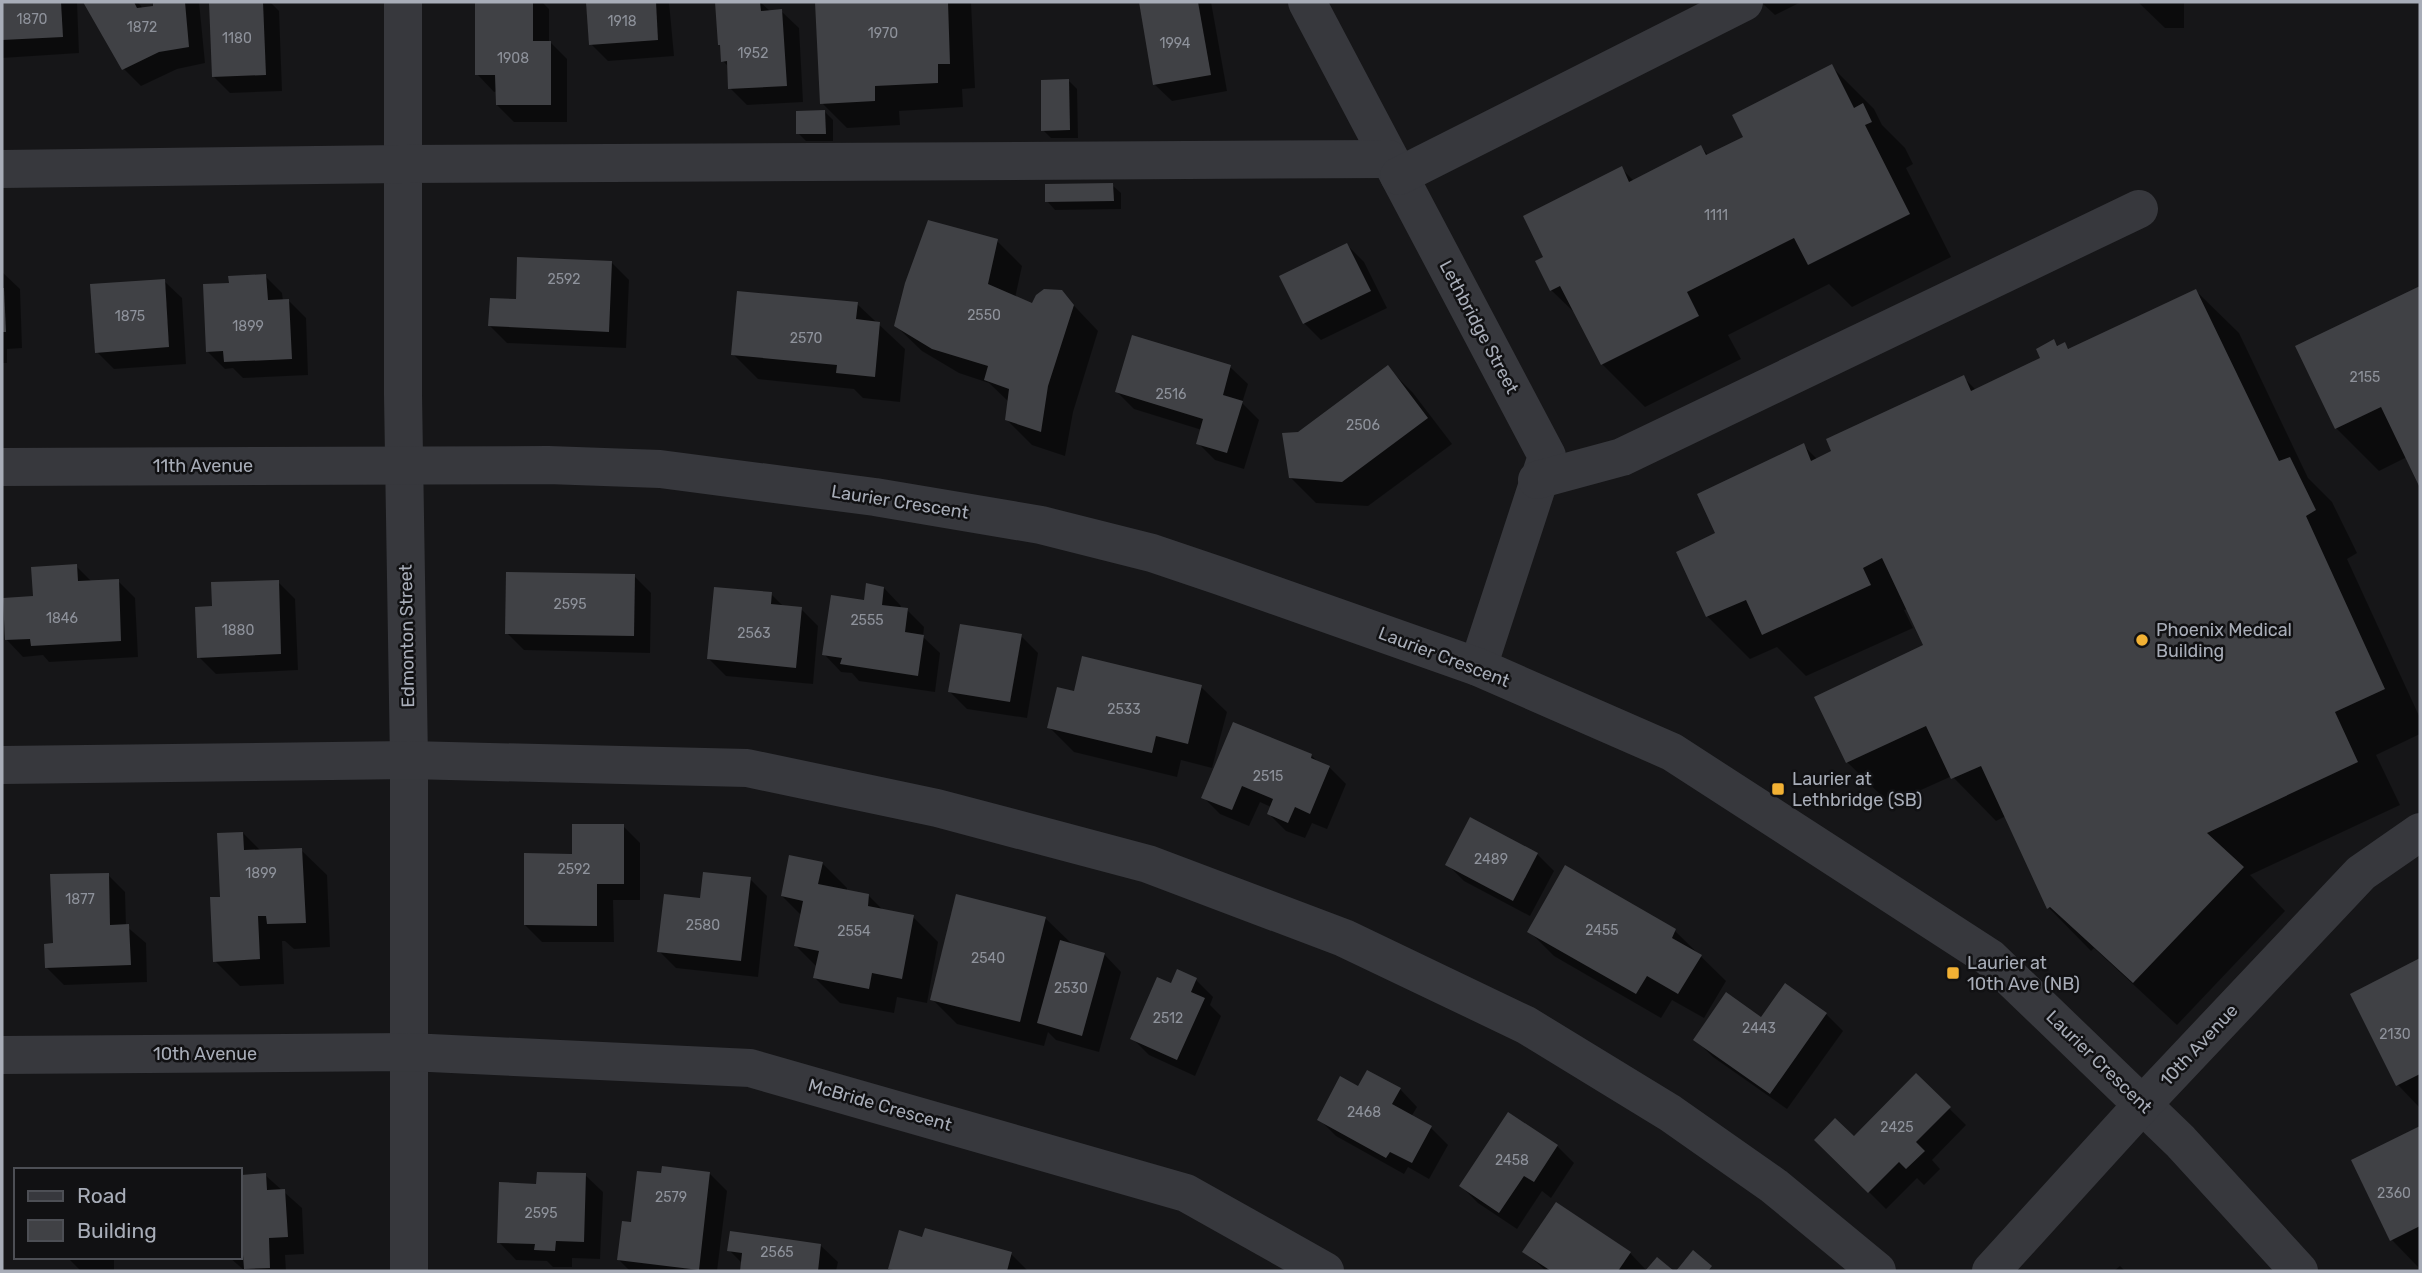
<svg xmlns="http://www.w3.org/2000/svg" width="2422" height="1273" font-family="Rubik,sans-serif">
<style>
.shadow{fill:#0007}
.building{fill:#404145}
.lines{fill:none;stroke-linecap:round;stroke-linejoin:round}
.minor{stroke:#37383d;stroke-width:38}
.poi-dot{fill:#f2b134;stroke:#111113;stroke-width:2.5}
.labels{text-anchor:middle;stroke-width:5;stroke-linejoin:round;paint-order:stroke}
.number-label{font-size:14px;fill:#8e929b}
.street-label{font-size:18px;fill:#a8adb8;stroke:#111113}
.poi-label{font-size:18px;fill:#a8adb8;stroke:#111113;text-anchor:start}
</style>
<rect width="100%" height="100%" fill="#161618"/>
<g class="shadow">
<polygon points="2,2 77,2 79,53 2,58"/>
<polygon points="85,2 138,2 143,9 155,8 155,2 199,2 205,63 177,69 141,86 124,69"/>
<polygon points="210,2 270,2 279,11 282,91 230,93 213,76"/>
<polygon points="476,2 542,2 549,9 549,41 567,59 567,122 514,122 497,105 497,91 494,92 477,74"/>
<polygon points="588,2 669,2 674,56 608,61 591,44"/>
<polygon points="717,2 760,2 771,12 781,11 799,28 803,102 747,105 730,88 729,67 723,61"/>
<polygon points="817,2 971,2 975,88 962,89 963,107 899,111 900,125 847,128 822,103"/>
<polygon points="1140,2 1211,2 1227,91 1172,101 1154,84"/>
<polygon points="1761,2 1801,2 1775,15"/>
<polygon points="2138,2 2184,2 2184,28 2165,28"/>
<polygon points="1831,66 1874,109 1882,125 1905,148 1913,164 1906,168 1951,257 1852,307 1829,284 1728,335 1741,359 1645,407 1602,364 1577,315 1551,290 1545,258 1621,168 1634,181 1701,147 1709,156 1745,137"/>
<polygon points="1069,81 1077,89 1078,138 1051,138 1043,130"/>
<polygon points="825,112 833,120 833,141 806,141 798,133"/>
<polygon points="1112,185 1121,193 1121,209 1055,210 1047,201"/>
<polygon points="997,241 1022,266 1015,298 1032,306 1061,292 1098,331 1073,412 1065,456 1032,445 1006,419 1009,402 989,383 959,373 922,351 896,326"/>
<polygon points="1347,245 1364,262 1387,308 1321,340 1304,323"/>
<polygon points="612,263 629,280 626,348 507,343 490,326 517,300"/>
<polygon points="2,272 20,289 22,348 7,349 7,363 2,363"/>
<polygon points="265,276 282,293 283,301 289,301 306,318 308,375 243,378 233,368 225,369 208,352 231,285"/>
<polygon points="164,281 182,298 186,364 114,369 97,352"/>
<polygon points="2419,288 2420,289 2420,484 2407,457 2379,471 2336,428 2297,347"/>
<polygon points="2196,291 2239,333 2308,478 2332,502 2357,553 2347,559 2420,718 2420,734 2376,755 2400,805 2250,875 2285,911 2177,1025 2094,948 2091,951 2049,908 2006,816 1996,821 1952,776 1890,804 1847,762 1925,646 1908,609 1904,610 1913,628 1806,676 1777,647 1750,659 1707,616 1717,534 1803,445 1818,460 1963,377 1976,390 2043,359 2054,341 2059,347 2065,345 2070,350"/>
<polygon points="857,304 905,349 900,402 863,398 854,389 758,379 733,354"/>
<polygon points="1133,337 1230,367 1248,384 1242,403 1259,420 1244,469 1215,460 1198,443 1202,430 1134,409 1117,392"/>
<polygon points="1388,368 1413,393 1452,444 1368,506 1316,503 1291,478 1298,433"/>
<polygon points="76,566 92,582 118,581 135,598 138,657 49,662 43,655 23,657 6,639 34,598"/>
<polygon points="634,576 651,593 650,653 524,650 507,633"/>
<polygon points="278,582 295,599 298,670 216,674 199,657"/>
<polygon points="884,588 901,606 900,609 907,610 924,627 923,637 940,653 935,692 859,681 852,673 841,672 824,654 865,602"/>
<polygon points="771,594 784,607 801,609 818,626 813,684 726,676 709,659"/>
<polygon points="1021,636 1038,653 1027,718 967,709 950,692"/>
<polygon points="1201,687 1227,712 1212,768 1181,760 1177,777 1074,752 1049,727 1075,693"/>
<polygon points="1311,755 1319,763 1329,767 1346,784 1327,829 1312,823 1305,838 1286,831 1269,814 1271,807 1260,802 1249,826 1220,814 1203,797"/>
<polygon points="623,826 640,843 640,900 613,900 614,942 542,942 525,925 574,855"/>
<polygon points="243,833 261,851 301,850 327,875 330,947 294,949 285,941 282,941 284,984 240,986 215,961 221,898"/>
<polygon points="1537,854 1554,871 1530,916 1464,881 1447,864"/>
<polygon points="822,863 847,888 847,891 869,896 884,911 913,917 938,942 927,1003 897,997 894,1013 840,1003 815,978 817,967 796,946 802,916 782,896"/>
<polygon points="1566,867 1675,931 1726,981 1704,1018 1672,1000 1661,1018 1554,956 1529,931"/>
<polygon points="108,875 125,892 126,926 146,943 147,982 64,985 47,968 55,945"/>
<polygon points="750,879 767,896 758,977 676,968 659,951 702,900"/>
<polygon points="1045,918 1071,943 1104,954 1121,972 1099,1052 1056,1040 1048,1032 1044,1046 957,1024 932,999"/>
<polygon points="2420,960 2420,1108 2398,1085 2353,994"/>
<polygon points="1196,980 1213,997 1210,1005 1221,1016 1195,1076 1149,1055 1132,1038 1171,986"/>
<polygon points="1826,1014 1843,1031 1787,1109 1713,1057 1696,1040 1761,1019"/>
<polygon points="1916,1076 1966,1125 1932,1160 1940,1169 1924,1185 1917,1178 1886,1209 1817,1140 1854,1139"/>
<polygon points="1359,1088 1400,1089 1417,1107 1411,1117 1431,1128 1448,1145 1429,1179 1408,1167 1404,1174 1336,1136 1319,1119"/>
<polygon points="2420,1128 2420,1269 2392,1240 2353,1161"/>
<polygon points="1557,1146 1574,1163 1551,1198 1542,1191 1517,1229 1478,1203 1461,1186"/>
<polygon points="710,1174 727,1191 717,1271 630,1271 619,1260 632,1224"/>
<polygon points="265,1175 302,1208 304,1254 285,1255 286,1271 245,1271 229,1257 240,1257 240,1192 245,1192"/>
<polygon points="585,1175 603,1192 600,1259 572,1258 572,1267 553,1267 547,1261 516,1260 499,1242 538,1186"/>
<polygon points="924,1239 1011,1254 1028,1271 893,1271 890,1268"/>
<polygon points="820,1245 838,1262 836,1271 741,1271 742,1263 729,1250"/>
<polygon points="1524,1251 1630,1253 1647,1271 1657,1259 1671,1271 1546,1271"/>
<polygon points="55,1257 143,1257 143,1259 114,1260 114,1271 81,1271 68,1258"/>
<polygon points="2120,1266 2125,1271 2114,1271"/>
</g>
<g class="building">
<polygon points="2,2 61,2 63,37 2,40"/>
<polygon points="83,2 134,2 137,8 153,6 153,2 185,2 189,47 159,52 122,70"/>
<polygon points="209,2 263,2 266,75 212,77"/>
<polygon points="475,2 533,2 533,41 551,41 551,105 496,105 495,75 475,75"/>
<polygon points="586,2 656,2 658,40 589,45"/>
<polygon points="715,2 760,2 761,11 782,9 787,86 728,89 727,61 721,62 720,45 718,45"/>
<polygon points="815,2 948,2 950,64 938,64 938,83 875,86 875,101 820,104"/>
<polygon points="1139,2 1198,2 1211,75 1153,85"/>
<polygon points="1832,64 1854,108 1863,103 1872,122 1865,125 1910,214 1808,265 1794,238 1687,292 1699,316 1601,365 1560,286 1550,291 1535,261 1543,257 1523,216 1622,166 1629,182 1701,145 1706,155 1743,137 1732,115"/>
<polygon points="1069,79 1070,130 1041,131 1041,80"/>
<polygon points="825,110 826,134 796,134 796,111"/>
<polygon points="1113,183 1114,201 1045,202 1045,184"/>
<polygon points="928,220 998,239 988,284 1032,303 1036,295 1044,289 1062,290 1074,305 1048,386 1041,432 1005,420 1009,389 984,380 988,366 932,349 894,326 905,283"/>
<polygon points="1347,243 1371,291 1303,324 1279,276"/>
<polygon points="517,257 612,261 609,332 488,326 490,298 516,299"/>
<polygon points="266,274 268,300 289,299 292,359 224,362 223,351 206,352 203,284 229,283 228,276"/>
<polygon points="165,279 169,347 95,353 90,284"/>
<polygon points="2420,286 2420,488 2381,407 2335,429 2295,346"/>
<polygon points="2,288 4,288 6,332 2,332"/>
<polygon points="2196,289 2279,461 2290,457 2316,510 2306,516 2385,689 2335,712 2358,762 2207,833 2244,867 2133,983 2050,907 2047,909 1981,766 1951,779 1926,726 1846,763 1814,697 1923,645 1882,558 1863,568 1871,585 1762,635 1746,600 1706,617 1676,552 1715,533 1697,494 1804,443 1811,461 1831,451 1826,439 1964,375 1971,391 2040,358 2036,349 2054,339 2057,346 2065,342 2068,349"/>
<polygon points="737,291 858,302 856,319 880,322 875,377 836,373 837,365 731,355"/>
<polygon points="1132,335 1231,365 1223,395 1243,401 1227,453 1196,444 1203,419 1115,392"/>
<polygon points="1388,365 1428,418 1342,482 1289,478 1282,433 1298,432"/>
<polygon points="77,564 78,581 119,579 121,641 31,646 30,639 5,640 3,598 33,596 31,567"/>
<polygon points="506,572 635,574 634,636 505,634"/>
<polygon points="279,580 281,654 197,658 195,607 212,606 211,582"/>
<polygon points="866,583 884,587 882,605 908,608 905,632 924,635 918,676 840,664 842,658 822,655 831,595 864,600"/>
<polygon points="714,587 772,592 771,604 802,607 796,668 707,659"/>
<polygon points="960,624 1022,634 1010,702 948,692"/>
<polygon points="1082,656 1202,685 1188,744 1156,736 1152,753 1047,728 1057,687 1074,691"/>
<polygon points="1233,722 1312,754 1311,758 1330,766 1310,814 1295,807 1288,823 1267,814 1273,799 1242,786 1232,810 1201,798"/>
<polygon points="1470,817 1538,853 1513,901 1445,865"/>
<polygon points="572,824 624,824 624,884 597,884 597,926 524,925 524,853 572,854"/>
<polygon points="243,832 244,850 302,848 306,923 267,924 266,916 258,916 260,959 213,962 210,897 220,897 217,833"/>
<polygon points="789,855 823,862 818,884 869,894 868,906 914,915 902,979 872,973 869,989 813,978 819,951 794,946 803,901 781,896"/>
<polygon points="1565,865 1676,929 1672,938 1702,955 1678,994 1647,976 1636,994 1527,932"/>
<polygon points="703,872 751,877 741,961 657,952 664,894 700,898"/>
<polygon points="109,873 110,925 129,924 131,965 45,968 44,944 53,943 50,874"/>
<polygon points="956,894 1046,917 1020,1022 930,1000"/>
<polygon points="1060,940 1105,953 1082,1036 1037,1023"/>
<polygon points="2420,958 2420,1074 2396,1086 2350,994"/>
<polygon points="1177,969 1197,978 1191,992 1205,998 1177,1060 1130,1039 1157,977 1171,983"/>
<polygon points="1785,983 1827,1013 1770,1094 1693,1040 1726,992 1761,1017"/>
<polygon points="1367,1070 1401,1088 1392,1104 1432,1126 1412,1163 1390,1152 1386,1158 1317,1120 1340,1076 1358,1086"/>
<polygon points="1916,1073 1951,1107 1916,1142 1925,1151 1906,1169 1899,1162 1868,1193 1814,1140 1835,1118 1854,1136"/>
<polygon points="1508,1112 1558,1145 1534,1182 1524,1176 1499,1213 1459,1186"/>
<polygon points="2420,1126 2420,1226 2390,1241 2351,1160"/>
<polygon points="662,1166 710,1172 699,1270 617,1260 622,1221 631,1222 637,1171 661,1173"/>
<polygon points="537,1172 586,1173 584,1242 556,1241 555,1251 534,1250 535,1244 497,1243 499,1182 536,1184"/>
<polygon points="266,1173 267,1190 285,1189 288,1237 269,1238 270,1268 244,1269 243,1255 240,1255 240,1190 243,1190 242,1175"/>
<polygon points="1556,1202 1631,1252 1618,1271 1551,1271 1522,1252"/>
<polygon points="925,1228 1012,1252 1007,1271 898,1271 888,1269 899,1230 922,1237"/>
<polygon points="730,1231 821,1244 818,1271 740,1271 742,1253 727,1251"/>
<polygon points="1693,1250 1712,1266 1708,1271 1676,1271"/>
<polygon points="1657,1257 1674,1271 1645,1271"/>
</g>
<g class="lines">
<g class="minor">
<polyline points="403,2 403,395 409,760 409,1271"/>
<polyline points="1307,2 1547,456 1478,667"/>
<polyline points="2,169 402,164 1389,159"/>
<polyline points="1399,176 1744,2"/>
<polyline points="2,467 548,465 660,469 875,497 1041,525 1152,553 1220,576 1478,667 1672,752 1990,958 2180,1141 2299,1271"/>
<polyline points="1537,480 1622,457 2139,209"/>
<polyline points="2,765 409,760 747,768 937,808 1148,864 1344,938 1526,1025 1670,1113 1774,1186 1877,1271"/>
<polyline points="2,1055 409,1052 750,1068 1186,1193 1325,1271"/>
<polyline points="1991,1271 2143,1104 2361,873 2420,832"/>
</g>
</g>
<g class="poi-dot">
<circle cx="2142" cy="640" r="7"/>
<rect x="1771" y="782" width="14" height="14" rx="3.5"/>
<rect x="1946" y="966" width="14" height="14" rx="3.5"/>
</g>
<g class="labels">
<g class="number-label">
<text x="32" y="24">1870</text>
<text x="622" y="26">1918</text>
<text x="142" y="32">1872</text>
<text x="883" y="38">1970</text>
<text x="237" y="43">1180</text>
<text x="1175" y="48">1994</text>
<text x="753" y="58">1952</text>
<text x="513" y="63">1908</text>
<text x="1716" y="220">1111</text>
<text x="564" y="284">2592</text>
<text x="984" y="320">2550</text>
<text x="130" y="321">1875</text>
<text x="248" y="331">1899</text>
<text x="806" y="343">2570</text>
<text x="2365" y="382">2155</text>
<text x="1171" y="399">2516</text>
<text x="1363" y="430">2506</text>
<text x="570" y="609">2595</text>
<text x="62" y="623">1846</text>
<text x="867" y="625">2555</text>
<text x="238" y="635">1880</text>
<text x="754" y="638">2563</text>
<text x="1124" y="714">2533</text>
<text x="1268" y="781">2515</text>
<text x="1491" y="864">2489</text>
<text x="574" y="874">2592</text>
<text x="261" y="878">1899</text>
<text x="80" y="904">1877</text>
<text x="703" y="930">2580</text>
<text x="1602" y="935">2455</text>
<text x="854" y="936">2554</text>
<text x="988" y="963">2540</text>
<text x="1071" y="993">2530</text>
<text x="1168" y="1023">2512</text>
<text x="1759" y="1033">2443</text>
<text x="2395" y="1039">2130</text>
<text x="1364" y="1117">2468</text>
<text x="1897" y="1132">2425</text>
<text x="1512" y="1165">2458</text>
<text x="2394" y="1198">2360</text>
<text x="671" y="1202">2579</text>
<text x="541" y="1218">2595</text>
<text x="777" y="1257">2565</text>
</g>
<g class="street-label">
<text transform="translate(1479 327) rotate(62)" y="6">Lethbridge Street</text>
<text x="203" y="472">11th Avenue</text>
<text transform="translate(900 502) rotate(9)" y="6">Laurier Crescent</text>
<text transform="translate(407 636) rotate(-91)" y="6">Edmonton Street</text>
<text transform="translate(1444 657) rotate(21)" y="6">Laurier Crescent</text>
<text transform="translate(2199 1045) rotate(-47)" y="6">10th Avenue</text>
<text x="205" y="1060">10th Avenue</text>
<text transform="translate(2099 1062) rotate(44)" y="6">Laurier Crescent</text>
<text transform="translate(880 1105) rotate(16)" y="6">McBride Crescent</text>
</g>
<g class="poi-label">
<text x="2156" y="636">Phoenix Medical<tspan x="2156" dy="21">Building</tspan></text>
<text x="1792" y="785">Laurier at<tspan x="1792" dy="21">Lethbridge (SB)</tspan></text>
<text x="1967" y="969">Laurier at<tspan x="1967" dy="21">10th Ave (NB)</tspan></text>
</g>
</g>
<rect width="2422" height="1273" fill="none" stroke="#a8adb8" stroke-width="7"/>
<rect x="14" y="1168" width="228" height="91" fill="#111113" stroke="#4d4f55" stroke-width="2"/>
<rect x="28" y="1191" width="35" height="10" fill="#37383d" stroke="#4d4f55" stroke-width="2"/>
<text x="77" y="1203" font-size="21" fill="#a8adb8">Road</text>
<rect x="28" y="1220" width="35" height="21" fill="#404145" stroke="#4d4f55" stroke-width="2"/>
<text x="77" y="1238" font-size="21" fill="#a8adb8">Building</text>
</svg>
